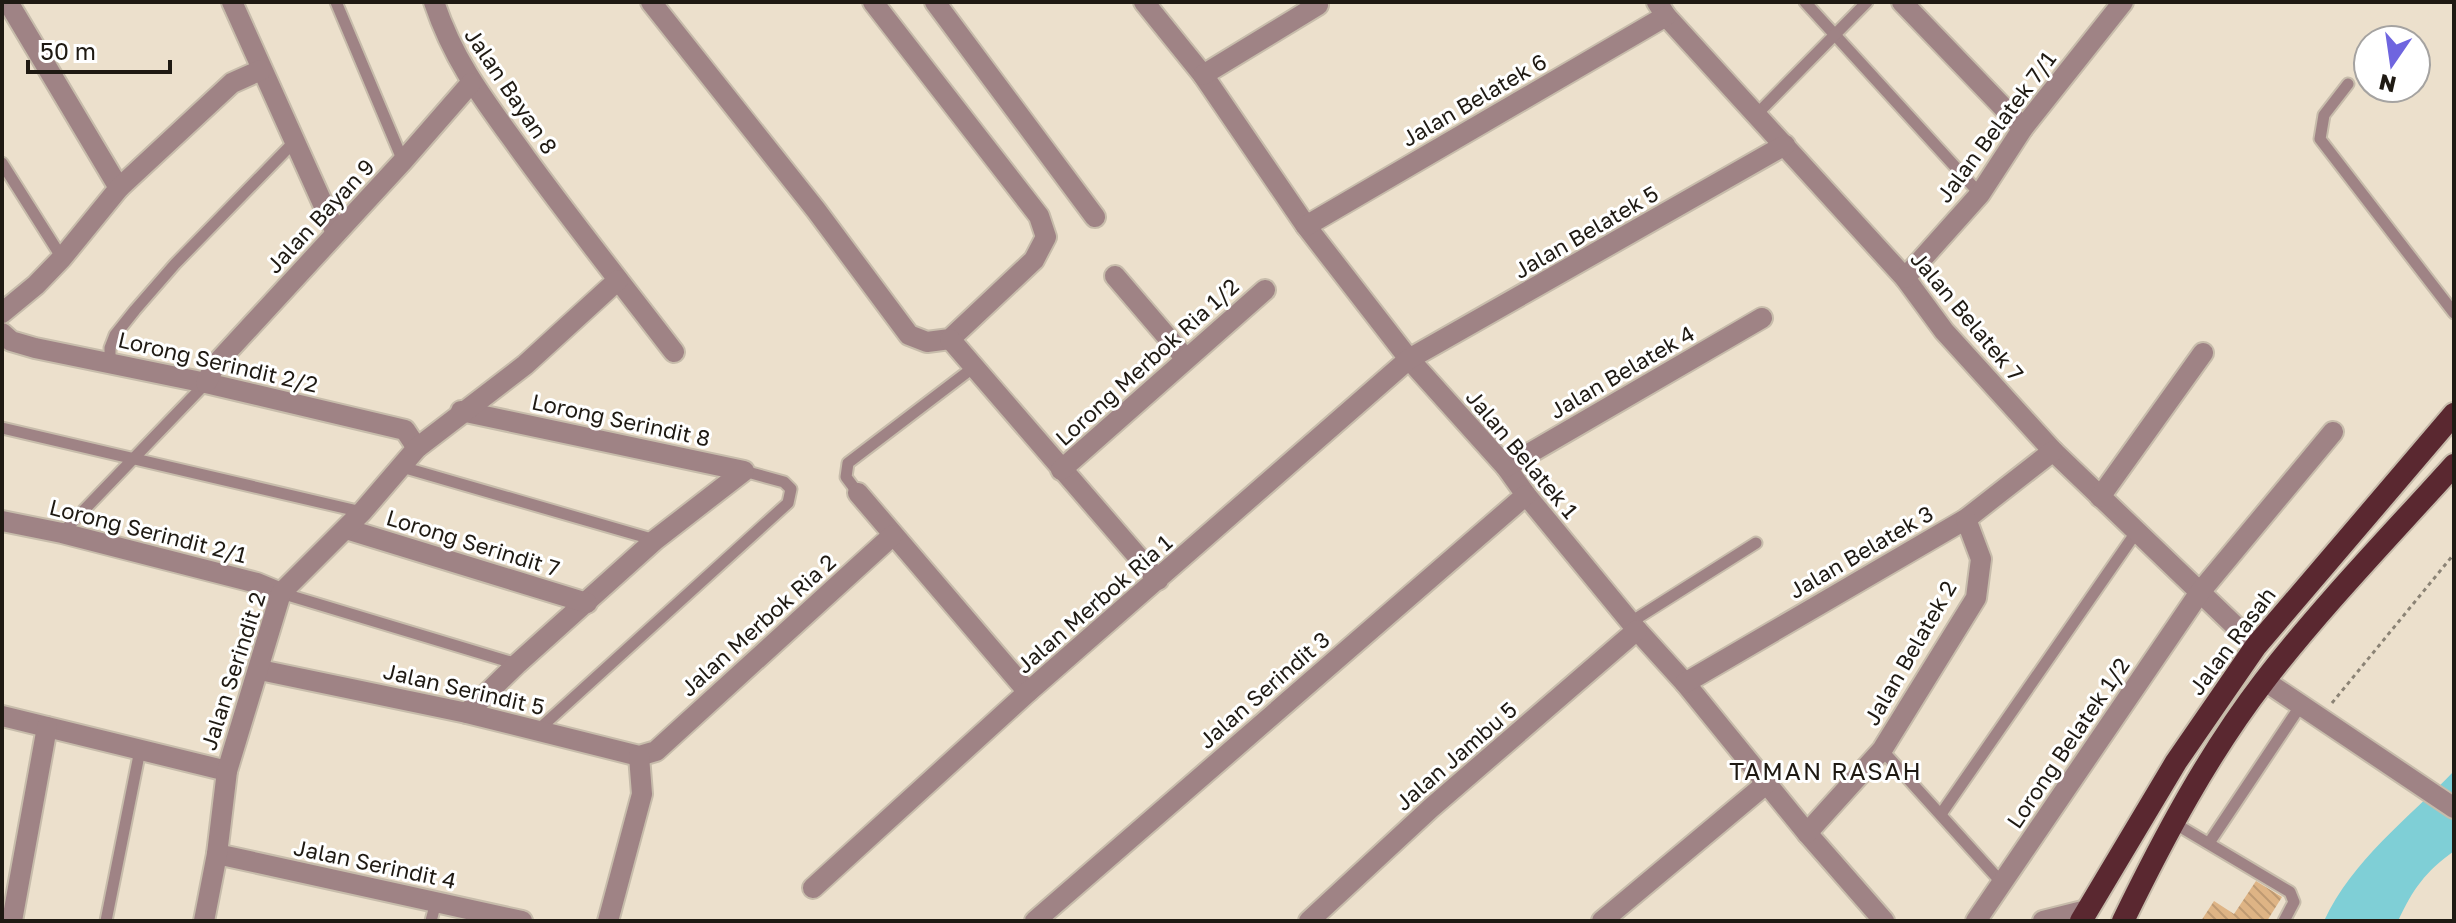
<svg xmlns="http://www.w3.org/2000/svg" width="2456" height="923" font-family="'Golos Text',sans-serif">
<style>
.water{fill:#7fcfd6}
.building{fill:url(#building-back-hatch)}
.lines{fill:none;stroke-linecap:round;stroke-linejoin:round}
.service-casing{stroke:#c7bcab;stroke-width:15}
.minor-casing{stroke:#c7bcab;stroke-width:24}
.trunk-casing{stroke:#c7bcab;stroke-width:26}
.path{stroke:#8b8375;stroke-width:3;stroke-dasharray:4 4;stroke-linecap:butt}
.service{stroke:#9f8385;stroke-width:11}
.minor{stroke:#9f8385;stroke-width:20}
.trunk{stroke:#5a2830;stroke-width:22}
.labels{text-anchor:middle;stroke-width:6;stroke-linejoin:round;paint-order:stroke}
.street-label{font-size:22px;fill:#1f1a13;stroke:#fff}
.neighbourhood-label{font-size:24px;letter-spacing:2px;fill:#1f1a13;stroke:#fff}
</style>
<defs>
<pattern id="building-back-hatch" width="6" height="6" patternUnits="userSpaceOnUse" patternTransform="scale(2)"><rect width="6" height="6" fill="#deb485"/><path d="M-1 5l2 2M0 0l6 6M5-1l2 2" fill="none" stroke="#be9a72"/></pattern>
</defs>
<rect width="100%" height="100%" fill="#ece0cc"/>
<path class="water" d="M2454 771V851C2425 872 2413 889 2398 921H2324C2353 859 2408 819 2454 771Z"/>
<polygon class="building" points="2256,881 2282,897 2267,921 2201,921 2214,901 2234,914"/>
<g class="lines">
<g class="service-casing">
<g id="service">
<polyline points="336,2 403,161"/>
<polyline points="1805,2 1980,194"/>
<polyline points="2348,84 2324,115 2320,139 2454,313"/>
<polyline points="1757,114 1867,2"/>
<polyline points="2,163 62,258"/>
<polyline points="110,362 110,348 115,335 135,310 175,264 294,142"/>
<polyline points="2,428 362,512"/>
<polyline points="402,467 655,540"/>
<polyline points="858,493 846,477 848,463 974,367"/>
<polyline points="62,533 206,383"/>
<polyline points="281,593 517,664"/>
<polyline points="1631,622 1756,543"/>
<polyline points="538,730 788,503 791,489 784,482 744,471"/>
<polyline points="1882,750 2002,883"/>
<polyline points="1941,814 2137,531"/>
<polyline points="2174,823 2290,892 2294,902 2284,921"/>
<polyline points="2209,843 2301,705"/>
<polyline points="106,921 140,750"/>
<polyline points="431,921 436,902"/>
</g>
</g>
<g class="minor-casing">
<g id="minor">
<polyline points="8,2 119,188"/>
<polyline points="232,2 336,233"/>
<path d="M434 2C455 65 488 105 526 158 574 224 625 288 674 352"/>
<polyline points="651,2 816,210 909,335 927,342 950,339 1034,260 1046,237 1039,216 873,2"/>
<polyline points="935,2 1095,217"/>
<polyline points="1144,2 1203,75 1306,226 1409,359 1506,467 1526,495 1637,630 1685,683 1807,833 1884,921"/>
<polyline points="1657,2 1666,16 1905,278 1944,331 2053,451 2256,646"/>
<polyline points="1902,2 2023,128"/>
<polyline points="1203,75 1318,5"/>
<polyline points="1306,226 1666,16"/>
<polyline points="1115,276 1186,359"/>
<polyline points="1905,278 1980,194 2023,128 2123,2"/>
<polyline points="2,313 36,285 62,258 119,188 232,83 261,70"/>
<polyline points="2,333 11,341 35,348 206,383 405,430 417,448"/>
<polyline points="950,339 1158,580"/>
<polyline points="206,383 215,365 403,161 471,83"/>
<polyline points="461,411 744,471 655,540 517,664 467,713"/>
<polyline points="1506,467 1762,318"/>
<polyline points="1061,470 1265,290"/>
<polyline points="858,493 1028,692"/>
<polyline points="2100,497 2203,353"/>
<polyline points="2,521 62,533 257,583 281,593"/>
<polyline points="346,529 587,603"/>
<polyline points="260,670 467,713 639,756 656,751 893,535"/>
<polyline points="2265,681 2454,808"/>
<polyline points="1685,683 1966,519 2053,451"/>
<polyline points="2,716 227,771"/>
<polyline points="1807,833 1882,750 1976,598 1981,559 1966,519"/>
<polyline points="217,854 522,921"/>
<polyline points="813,888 1028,692 1409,359 1785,145"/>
<polyline points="12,921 47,727"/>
<polyline points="204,921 217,854 227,771 281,593 362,512 417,448 525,365 618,280"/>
<polyline points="608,921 642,794 639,756"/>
<polyline points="1035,921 1526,495"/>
<polyline points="1309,921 1431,808 1637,630"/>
<polyline points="1602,921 1767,783"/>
<polyline points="1976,921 2200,592 2333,432"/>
<polyline points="2043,921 2087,910"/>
</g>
</g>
<g class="trunk-casing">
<g id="trunk">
<polyline points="2081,921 2176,762 2256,646 2454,414"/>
<path d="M2123 921C2164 837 2208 754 2265 680 2323 605 2390 536 2454 465"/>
</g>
</g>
<polyline class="path" points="2332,703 2454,554"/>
<use href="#service" class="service"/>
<use href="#minor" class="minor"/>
<use href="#trunk" class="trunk"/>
</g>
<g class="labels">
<g class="street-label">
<text transform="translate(511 91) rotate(56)" y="8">Jalan Bayan 8</text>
<text transform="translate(1474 100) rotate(-30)" y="8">Jalan Belatek 6</text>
<text transform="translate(1996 127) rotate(-53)" y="8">Jalan Belatek 7/1</text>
<text transform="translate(320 216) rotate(-47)" y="8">Jalan Bayan 9</text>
<text transform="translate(1586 232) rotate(-30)" y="8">Jalan Belatek 5</text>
<text transform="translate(1967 316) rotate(50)" y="8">Jalan Belatek 7</text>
<text transform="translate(218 362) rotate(13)" y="8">Lorong Serindit 2/2</text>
<text transform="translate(1147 362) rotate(-42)" y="8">Lorong Merbok Ria 1/2</text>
<text transform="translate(1622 372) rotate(-30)" y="8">Jalan Belatek 4</text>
<text transform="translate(621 420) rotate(12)" y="8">Lorong Serindit 8</text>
<text transform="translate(1522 454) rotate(50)" y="8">Jalan Belatek 1</text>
<text transform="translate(148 531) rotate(14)" y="8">Lorong Serindit 2/1</text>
<text transform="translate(473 543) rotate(17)" y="8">Lorong Serindit 7</text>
<text transform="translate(1861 552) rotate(-30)" y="8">Jalan Belatek 3</text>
<text transform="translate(1094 604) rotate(-41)" y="8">Jalan Merbok Ria 1</text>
<text transform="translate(758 625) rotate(-42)" y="8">Jalan Merbok Ria 2</text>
<text transform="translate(2232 641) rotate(-53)" y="8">Jalan Rasah</text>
<text transform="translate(1910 653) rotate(-60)" y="8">Jalan Belatek 2</text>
<text transform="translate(233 671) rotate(-72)" y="8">Jalan Serindit 2</text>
<text transform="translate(464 689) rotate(13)" y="8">Jalan Serindit 5</text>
<text transform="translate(1264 690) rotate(-41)" y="8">Jalan Serindit 3</text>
<text transform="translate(2068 743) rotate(-56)" y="8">Lorong Belatek 1/2</text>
<text transform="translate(1456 756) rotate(-41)" y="8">Jalan Jambu 5</text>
<text transform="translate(375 864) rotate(12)" y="8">Jalan Serindit 4</text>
</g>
<g class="neighbourhood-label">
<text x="1826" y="780">TAMAN RASAH</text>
</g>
</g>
<rect width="2456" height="923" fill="none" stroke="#1f1a13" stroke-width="8"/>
<g transform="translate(2392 64) rotate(193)"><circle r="38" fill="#ffffff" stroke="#a5a3a1" stroke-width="2"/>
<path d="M0-6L14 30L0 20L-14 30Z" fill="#6f65df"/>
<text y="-12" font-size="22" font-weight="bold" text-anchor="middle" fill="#1f1a13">N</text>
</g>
<path d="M28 60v12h142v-12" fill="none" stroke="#1f1a13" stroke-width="4"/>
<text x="40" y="60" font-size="24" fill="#1f1a13" stroke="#ffffff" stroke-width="6" paint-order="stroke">50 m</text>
</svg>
